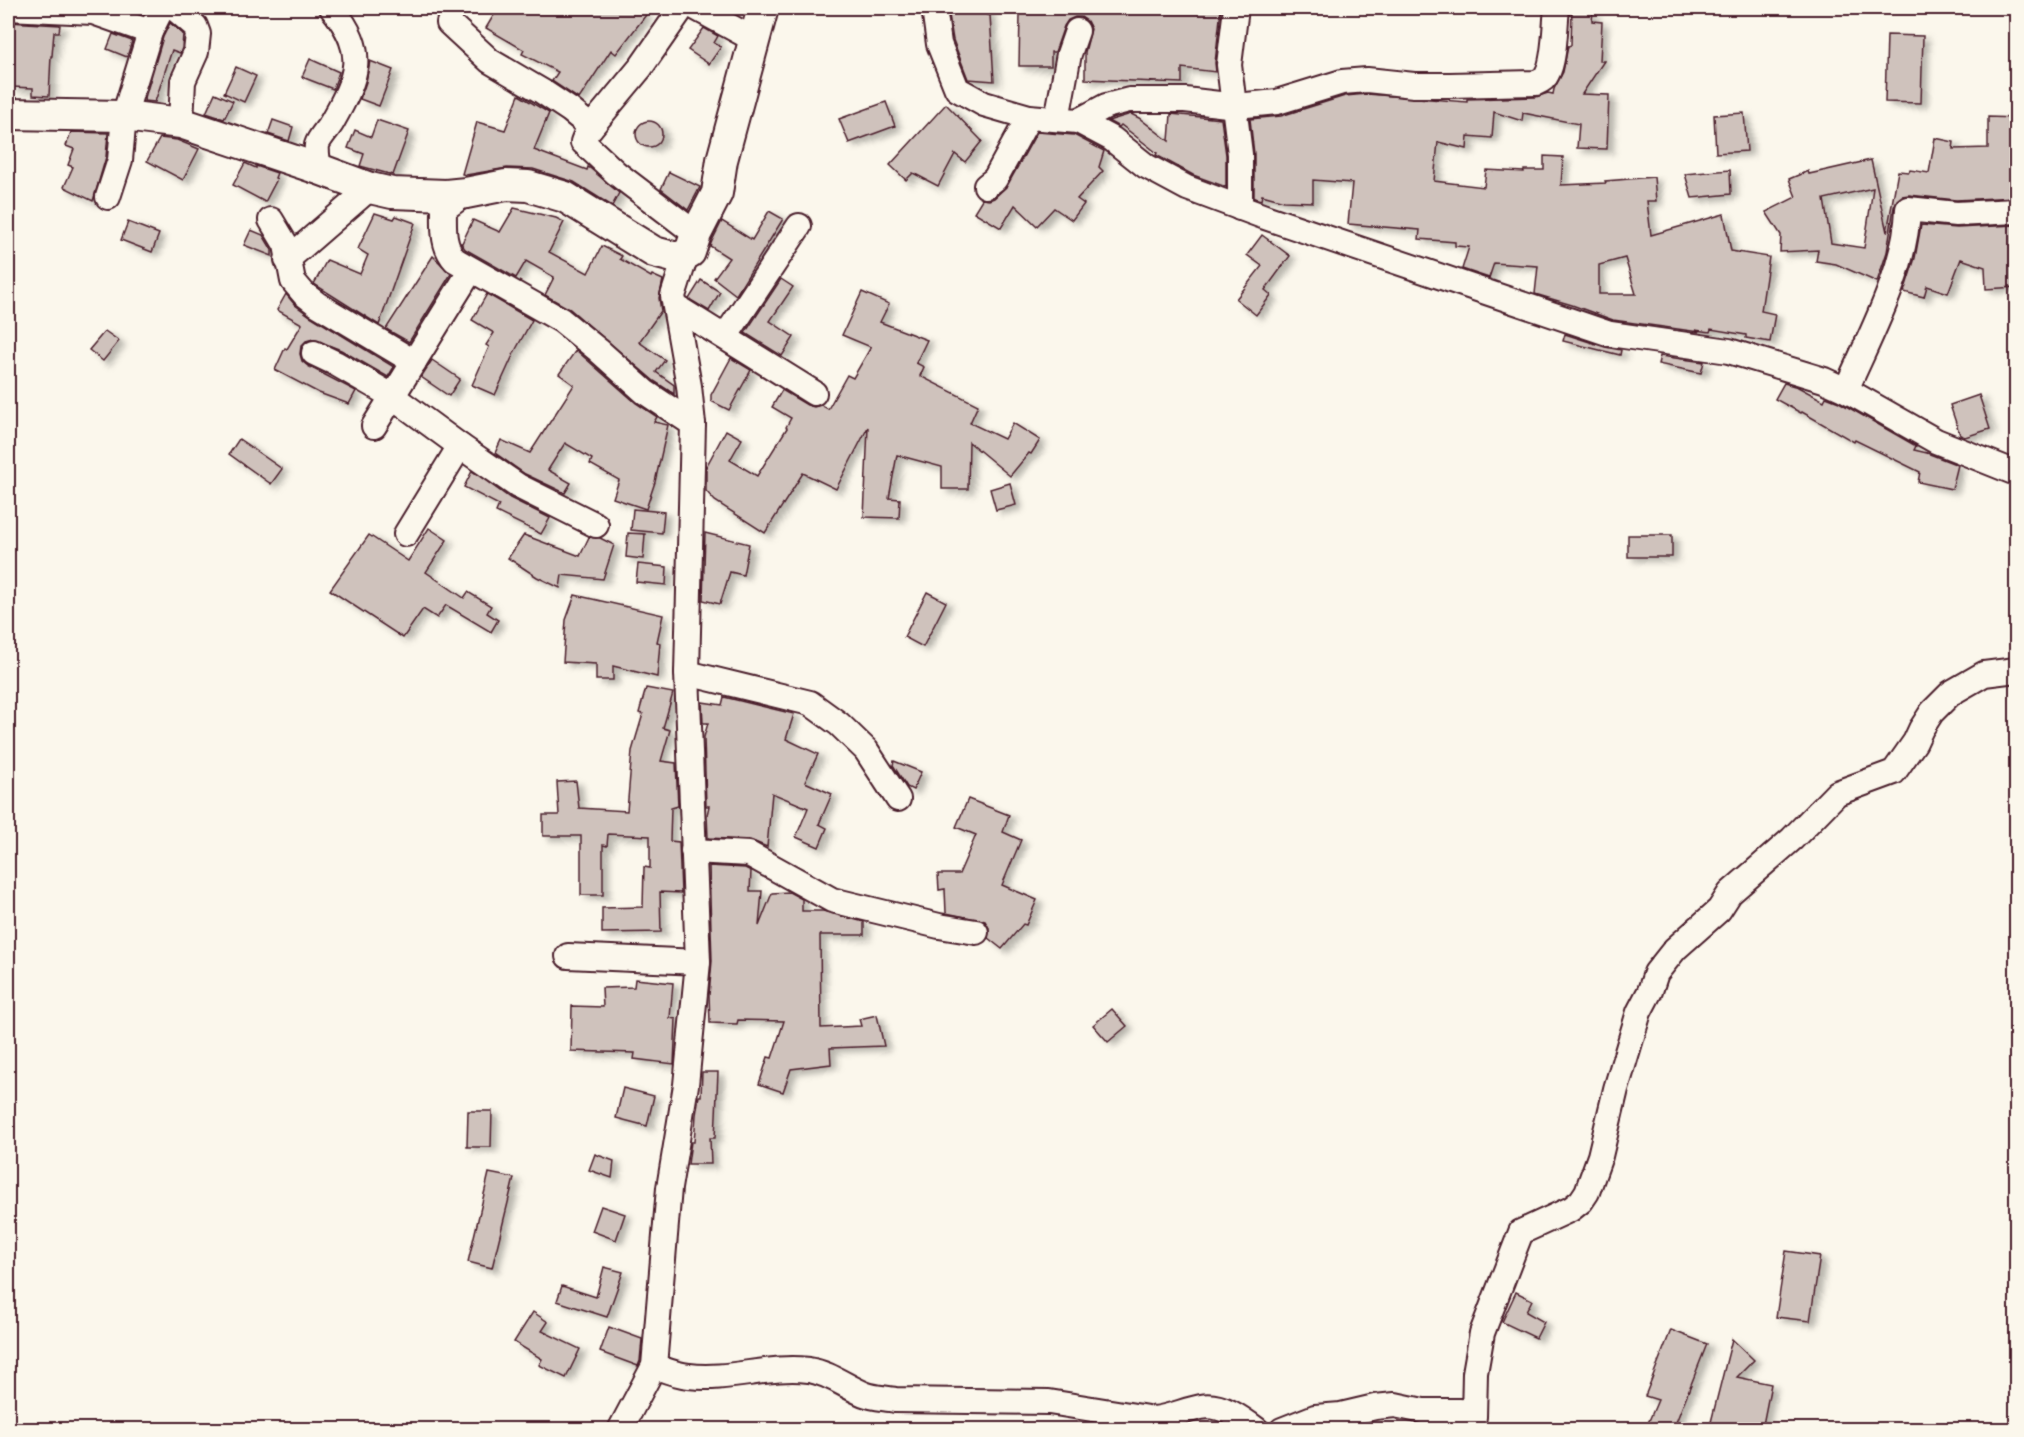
<svg xmlns="http://www.w3.org/2000/svg" width="2024" height="1437" font-family="Mali,sans-serif">
<style>
.building{fill:#cfc2bc;stroke:#4a1f2b;stroke-width:1.5;fill-rule:evenodd;filter:url(#shadow)}
.lines{fill:none;stroke-linecap:round;stroke-linejoin:round}
.minor-casing{stroke:#4a1f2b;stroke-width:28}
.tertiary-casing{stroke:#4a1f2b;stroke-width:34}
.minor{stroke:#fbf7ec;stroke-width:24}
.tertiary{stroke:#fbf7ec;stroke-width:30}
</style>
<defs>
<filter id="shadow"><feDropShadow dx="6" dy="4" stdDeviation="3" flood-color="#0004"/></filter>
</defs>
<rect width="100%" height="100%" fill="#fbf7ec"/>
<filter id="ink" filterUnits="userSpaceOnUse"><feTurbulence type="fractalNoise" baseFrequency=".0167" numOctaves="2"/><feDisplacementMap in="SourceGraphic" scale="12" xChannelSelector="R" yChannelSelector="G"/><feConvolveMatrix kernelMatrix="1 2 1 2 8 2 1 2 1" color-interpolation-filters="sRGB"/></filter>
<g filter="url(#ink)">
<g class="building">
<polygon points="498,8 636,8 646,15 616,54 611,50 579,99 552,81 558,72 522,54 524,50 486,28"/>
<polygon points="948,8 987,8 987,15 990,15 994,81 968,79 953,40"/>
<polygon points="1026,8 1081,8 1119,11 1119,8 1212,8 1221,9 1215,63 1216,72 1182,68 1182,83 1085,79 1085,52 1091,29 1087,21 1081,17 1075,17 1068,20 1064,26 1055,52 1051,52 1051,66 1019,66 1020,14 1025,14"/>
<path d="M1572 9 1593 12 1592 21 1602 22 1600 61H1604L1582 94 1609 95 1607 149 1577 148 1579 124 1523 113 1522 121 1494 112 1492 138 1468 136 1467 149 1438 142 1434 181 1484 187 1486 170 1524 172V170H1544V156L1563 157 1561 185 1606 183 1605 181 1654 177 1656 201H1647L1651 235 1724 214 1731 251 1769 257 1761 311 1775 314 1770 342 1746 338V335L1711 329 1710 332 1695 330 1699 332 1613 320 1572 305 1535 294 1538 266 1494 263 1489 278 1462 269 1469 247 1455 246V242L1419 239 1420 230 1348 224 1352 183 1313 180V202L1284 201 1262 195 1261 200 1254 198V154L1250 119 1281 116 1345 96 1367 94 1467 102V99L1536 97 1548 93 1553 94 1554 89 1563 72 1568 46 1571 45ZM1625 258 1636 294H1599V265Z"/>
<polygon points="8,22 60,25 59,32 54,32 52,56 51,56 49,96 33,95 33,88 12,87 13,63 8,63"/>
<polygon points="170,23 183,34 182,48 180,53 172,50 155,102 144,101 163,37"/>
<polygon points="704,28 718,36 714,43 721,47 709,64 688,50"/>
<polygon points="113,34 132,41 127,57 107,49"/>
<polygon points="1887,35 1923,36 1921,103 1885,102"/>
<polygon points="310,59 339,72 333,89 302,77"/>
<polygon points="370,61 393,70 379,106 360,99 366,82"/>
<polygon points="236,67 256,76 244,102 224,93"/>
<polygon points="215,93 233,101 224,119 206,113"/>
<polygon points="519,95 549,113 534,150 587,170 588,167 591,169 619,193 612,206 574,182 533,169 507,168 466,175 462,174 477,122 505,130"/>
<polygon points="886,102 895,126 849,143 839,119"/>
<polygon points="946,104 982,141 965,162 955,154 938,186 913,173 906,180 890,165"/>
<polygon points="1744,113 1747,151 1716,153 1714,115"/>
<polygon points="1131,114 1139,118 1169,141 1171,114 1221,119 1226,155 1226,187 1193,175 1156,155 1157,153 1121,125 1119,127 1108,121"/>
<path d="M1988 117 2016 118V197L1956 200 1909 195 1902 196 1897 200 1894 207 1887 252 1877 282 1836 264 1816 261 1818 250 1780 252 1781 235 1766 212 1796 197 1789 179 1808 171 1809 174 1871 160 1887 232 1898 171 1909 172 1910 170 1929 173 1935 138 1954 142 1953 149 1988 148ZM1873 188 1864 248 1831 243 1824 199Z"/>
<polygon points="273,120 293,127 289,141 268,134"/>
<polygon points="377,120 409,131 393,175 360,166 364,154 348,148 355,130 371,137"/>
<circle cx="649" cy="134" r="13"/>
<polygon points="71,132 108,133 106,157 93,201 64,187 73,167 68,165 74,149 66,146"/>
<polygon points="1037,132 1074,135 1104,151 1099,167 1103,171 1077,199 1084,204 1072,220 1054,208 1037,226 1015,205 1001,228 974,212 982,199 989,200 994,198 1007,186"/>
<polygon points="160,138 177,140 199,149 183,180 147,161"/>
<polygon points="245,163 256,168 256,166 277,173 275,178 277,179 265,202 233,185"/>
<polygon points="1730,170 1731,194 1692,198 1685,174"/>
<polygon points="669,172 700,187 688,210 661,189"/>
<polygon points="514,208 556,218 564,222 549,252 588,273 602,246 622,256 620,259 651,277 652,275 663,280 659,298 661,311 639,342 665,360 656,372 674,385 674,394 654,381 570,309 545,295 554,277 526,261 516,278 465,249 461,243 462,243 473,220 500,232"/>
<polygon points="769,211 783,219 736,295 714,278 729,258 710,246 712,241 722,221 752,240"/>
<polygon points="375,213 394,219 396,216 415,223 379,325 314,284 327,260 360,274 368,255 358,249"/>
<polygon points="128,222 159,234 152,252 121,240"/>
<polygon points="1921,225 1957,228 2016,225 2016,287 1986,289 1985,267 1961,259 1948,293 1927,286 1924,297 1904,292 1915,258"/>
<polygon points="251,230 263,235 272,250 272,256 244,245"/>
<polygon points="1262,235 1290,256 1265,290 1271,295 1256,315 1236,299 1262,266 1247,255"/>
<polygon points="433,256 451,274 409,342 386,329"/>
<polygon points="781,279 793,287 770,321 794,337 782,356 745,333"/>
<polygon points="701,280 720,292 709,311 689,299"/>
<polygon points="862,292 889,304 880,322 927,340 916,363 924,367 920,376 978,405 970,423 1004,439 1013,423 1040,440 1031,454 1029,453 1010,476 969,442 968,489 942,489 942,467 897,455 889,498 900,499 899,518 864,517 868,427 836,489 803,473 765,533 715,501 706,491 706,467 726,430 742,439 730,460 757,476 787,428 786,427 791,418 772,407 782,390 807,405 814,407 821,405 828,409 847,375 853,378 871,347 842,335"/>
<polygon points="286,294 295,305 310,316 394,367 388,377 341,350 313,339 306,341 301,346 300,354 302,361 308,366 356,391 349,404 319,393 275,370 285,348 287,349 302,324 277,310"/>
<polygon points="487,294 532,320 515,351 495,395 472,385 489,347 486,345 494,333 472,320"/>
<polygon points="105,331 119,341 103,361 89,350"/>
<polygon points="1565,334 1605,347 1621,350 1620,355 1563,341"/>
<polygon points="576,350 636,403 657,417 654,422 668,425 655,482 646,509 613,498 619,480 590,464 592,459 565,443 548,470 571,483 565,493 525,474 495,453 501,440 530,453 574,385 559,374"/>
<polygon points="1660,356 1704,362 1701,373 1658,364"/>
<polygon points="731,358 751,370 729,410 711,401 711,395"/>
<polygon points="432,360 460,379 449,396 421,377"/>
<polygon points="1784,383 1798,387 1824,401 1826,397 1839,402 1916,446 1914,450 1927,453 1958,465 1952,489 1918,482 1920,472 1855,440 1854,442 1802,412 1801,413 1775,399"/>
<polygon points="1979,395 1990,429 1965,437 1960,435 1950,405"/>
<polygon points="239,439 282,469 271,484 229,454"/>
<polygon points="472,471 510,498 550,518 541,534 496,512 499,505 464,487"/>
<polygon points="1010,483 1016,505 996,510 990,489"/>
<polygon points="633,509 664,512 662,533 631,530"/>
<polygon points="429,528 447,540 426,572 464,598 468,592 491,606 487,613 498,620 491,632 446,605 437,618 423,609 403,638 330,590 369,535 408,561"/>
<polygon points="628,533 645,534 643,559 626,557"/>
<polygon points="705,533 749,544 743,575 730,572 720,604 703,600"/>
<polygon points="524,535 580,556 589,537 600,538 614,545 603,579 562,575 560,588 537,577 508,558"/>
<rect x="1628" y="535" width="44" height="22"/>
<polygon points="638,564 667,567 666,585 636,582"/>
<polygon points="927,592 946,602 923,647 904,637"/>
<polygon points="575,595 663,615 657,642 660,643 657,677 613,666 613,680 596,680 596,664 563,662 566,620"/>
<polygon points="646,688 673,693 663,728 670,730 661,761 676,763 678,806 671,808 670,841 679,842 681,893 660,892 661,932 602,933 602,908 643,907 644,867 650,868 650,836 608,834 607,846 603,845 603,895 581,895 581,836 543,836 543,815 559,815 557,782 576,781 579,808 627,811 632,751 643,714 639,713"/>
<polygon points="724,697 794,714 786,739 818,754 805,782 832,794 819,824 827,828 819,847 796,837 808,808 772,793 767,847 750,840 708,838 707,815 709,806 706,806 704,737 708,723 703,723 702,702 722,705"/>
<polygon points="894,761 921,772 913,790 907,787 893,765"/>
<polygon points="968,799 1009,815 1003,832 1021,840 1002,885 1037,900 1026,925 1023,924 1002,949 988,938 989,928 985,921 946,913 945,889 939,890 938,874 959,874 976,835 956,827"/>
<polygon points="709,866 745,868 751,871 750,891 762,891 759,926 772,893 789,892 802,899 802,911 823,911 864,922 864,935 820,935 821,1028 861,1026 859,1019 877,1015 884,1046 830,1048 831,1064 791,1069 783,1092 759,1084 768,1057 772,1058 784,1021 738,1020 737,1024 710,1023 709,995 712,961"/>
<polygon points="635,979 673,983 670,1018 676,1019 674,1064 634,1059 635,1053 571,1051 572,1006 603,1007 602,988 634,987"/>
<polygon points="1112,1009 1127,1026 1108,1042 1093,1025"/>
<polygon points="702,1072 718,1072 715,1138 710,1138 711,1164 688,1164 691,1142 694,1142 696,1115 699,1096 701,1096"/>
<polygon points="623,1088 654,1096 647,1126 616,1118"/>
<polygon points="468,1111 492,1111 491,1147 467,1147"/>
<polygon points="595,1154 614,1161 612,1178 589,1170"/>
<polygon points="489,1173 514,1178 492,1268 468,1262"/>
<polygon points="601,1206 625,1214 616,1240 592,1231"/>
<polygon points="1786,1251 1820,1256 1810,1321 1776,1317"/>
<polygon points="604,1267 623,1272 607,1317 557,1301 562,1286 596,1297"/>
<polygon points="1516,1292 1532,1300 1526,1312 1544,1322 1536,1338 1502,1322"/>
<polygon points="533,1312 548,1322 542,1331 580,1349 566,1378 539,1365 542,1359 514,1342"/>
<polygon points="609,1327 642,1339 640,1361 638,1366 600,1352"/>
<polygon points="1671,1330 1707,1344 1673,1430 1645,1430 1658,1400 1645,1396"/>
<polygon points="1732,1339 1754,1360 1737,1377 1771,1384 1762,1430 1709,1430"/>
</g>
<g class="lines">
<g class="minor-casing">
<g id="minor">
<polyline points="8,8 93,12 150,32"/>
<polyline points="174,8 195,26 198,34 196,52 183,81 181,123"/>
<polyline points="682,8 641,67 587,132 583,142 616,173 696,234"/>
<polyline points="696,8 753,39"/>
<polyline points="934,8 939,44 957,89 984,104 1029,117 1078,121 1112,139 1146,166 1187,188 1265,217 1610,334 1729,351 1824,380 1846,390 1936,441 2016,473"/>
<polyline points="1236,8 1229,65 1240,154 1240,208"/>
<polyline points="449,23 490,61 543,92 570,110 591,127"/>
<polyline points="1057,119 1069,54 1077,31"/>
<path d="M1078 121 1106 106 1129 100H1185L1236 106 1277 102 1342 82 1367 80 1414 85H1450L1536 83C1541 81 1545 79 1547 74 1555 61 1555 24 1557 8"/>
<path d="M319 169C318 162 316 152 317 145 319 138 328 129 332 122 358 76 368 52 332 8"/>
<polyline points="986,186 995,179 1029,117"/>
<path d="M466 193 444 209C444 227 442 246 455 260L561 320 598 350 645 392 693 424"/>
<polyline points="108,197 120,160 124,116 150,32 162,8"/>
<polyline points="271,220 286,245 293,281 304,294 317,304 414,362"/>
<polyline points="287,260 370,188"/>
<polyline points="676,307 814,393"/>
<polyline points="725,337 799,226"/>
<polyline points="314,353 335,363 392,396 460,446 518,486 596,525"/>
<path d="M1846 390C1870 335 1906 270 1908 209L1956 214 2016 211"/>
<polyline points="374,426 471,270"/>
<polyline points="406,534 460,446"/>
<polyline points="687,673 810,703 839,724 866,750 898,799"/>
<polyline points="693,851 749,854 832,900 939,926 976,932"/>
<polyline points="568,956 698,962"/>
<path d="M654 1366C665 1370 677 1375 689 1376 729 1381 769 1365 809 1370 829 1373 845 1386 864 1394 874 1398 885 1398 895 1400L1049 1402 1154 1419C1171 1417 1185 1410 1201 1407 1221 1403 1241 1418 1257 1430"/>
<polyline points="620,1430 654,1366 669,1188 686,1085 698,962 687,673 693,424 689,386 673,296 686,255"/>
<polyline points="1282,1430 1315,1417 1341,1415 1375,1407 1395,1405 1423,1411 1460,1411 1474,1417 1475,1373 1482,1333 1521,1232 1571,1209 1581,1201 1587,1192 1600,1156 1616,1089 1639,1012 1650,991 1656,973 1675,949 1719,910 1730,893 1792,839 1837,793 1894,772 1915,742 1921,729 1932,712 1951,693 1984,674 2016,670"/>
</g>
</g>
<g class="tertiary-casing">
<polyline id="tertiary" points="8,114 124,116 181,123 319,169 370,188 392,193 446,195 466,193 506,185 528,186 565,197 654,252 673,257 680,257 690,252 696,234 717,193 722,160 763,8"/>
</g>
<use href="#minor" class="minor"/>
<use href="#tertiary" class="tertiary"/>
</g>
</g>
<rect width="2024" height="1437" fill="none" stroke="#fbf7ec" stroke-width="30"/>
<rect x="15" y="15" width="1994" height="1407" fill="none" stroke="#4a1f2b" stroke-width="2" filter="url(#ink)"/>
</svg>
